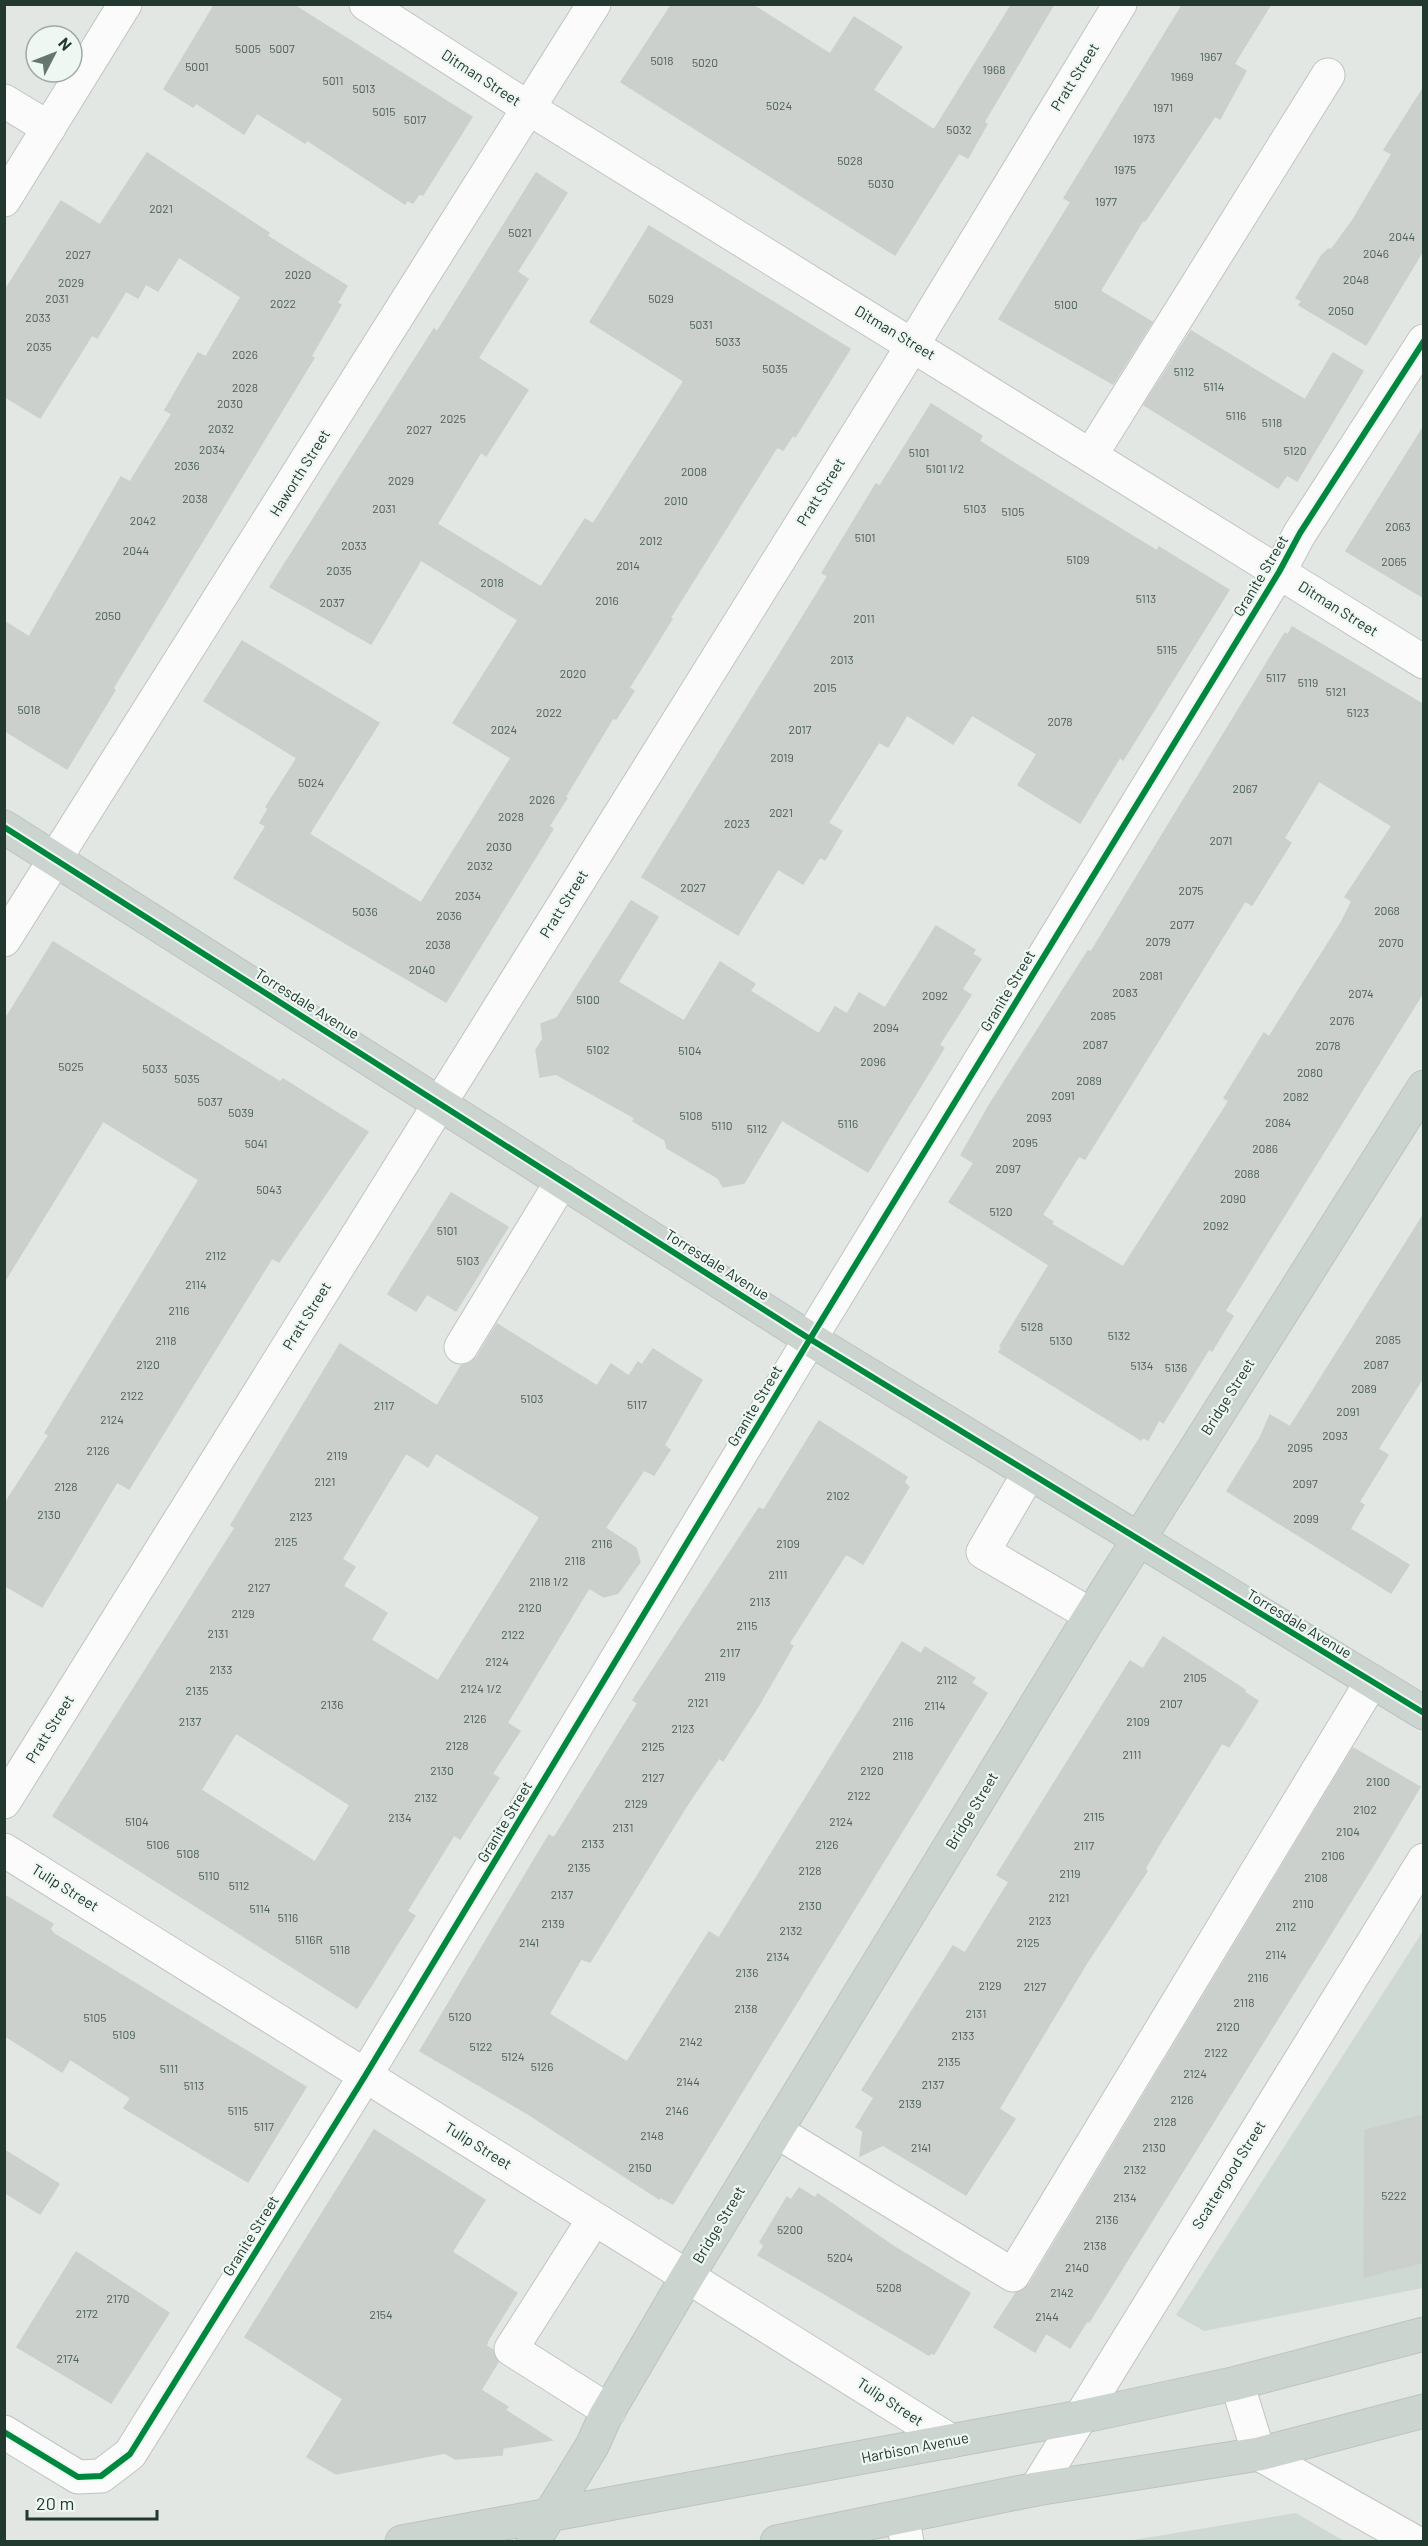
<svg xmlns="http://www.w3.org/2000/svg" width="1428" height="2546" font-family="Barlow,sans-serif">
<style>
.built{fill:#cfd9d3}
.building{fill:#cbd0cd;stroke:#cbd0cd;stroke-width:1.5;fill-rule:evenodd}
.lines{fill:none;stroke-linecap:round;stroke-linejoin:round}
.minor-casing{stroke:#bfc4c1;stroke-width:35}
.major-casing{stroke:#bcc3c0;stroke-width:35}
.minor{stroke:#fbfbfb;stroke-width:33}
.major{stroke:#ccd4d0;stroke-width:33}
.cycleway-casing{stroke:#eff7f2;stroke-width:10}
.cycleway{stroke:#00873e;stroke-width:6}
.labels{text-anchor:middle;stroke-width:4.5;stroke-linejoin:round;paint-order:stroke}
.number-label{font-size:12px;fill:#4c6057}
.street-label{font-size:15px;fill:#21392f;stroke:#eff7f2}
</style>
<rect width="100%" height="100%" fill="#e2e7e4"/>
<g class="built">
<polygon points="1423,1931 1423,2288 1204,2331 1176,2315"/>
<polygon points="1296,2513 1344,2541 1127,2541"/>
</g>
<g class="building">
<polygon points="215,4 292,4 472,117 423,195 419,194 413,203 407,200 405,204 307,140 305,143 257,113 244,134 196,103 193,107 164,89"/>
<polygon points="672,4 751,4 830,54 854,17 902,47 873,90 934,130 1012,4 1054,4 984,122 987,124 968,158 959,153 895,255 621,82"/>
<polygon points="1183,4 1271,4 1234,64 1246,71 1220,119 1215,116 1145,221 1143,220 1100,291 1152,322 1113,384 999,319 1071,202 1064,198"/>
<polygon points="1424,87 1424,249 1366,345 1299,305 1302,301 1296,298 1322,255 1329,249 1331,250 1353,220 1392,154 1384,150"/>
<polygon points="147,153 269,233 267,236 347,286 337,303 341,305 311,356 314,358 113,688 115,690 67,769 4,730 4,621 29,637 121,477 130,482 172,414 165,410 198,353 206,357 241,297 179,257 158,291 146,284 138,298 126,291 97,338 92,335 40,418 4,396 4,292 61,201 100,225"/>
<polygon points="536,173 567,193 517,272 528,279 478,358 528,390 486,456 481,452 437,524 541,587 585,519 593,524 684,381 590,322 649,226 850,349 795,437 793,435 783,450 777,447 670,618 672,619 629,688 634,691 616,719 613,718 565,797 567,798 549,826 553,829 446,1002 234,878 266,826 260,823 268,809 266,807 297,758 204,701 242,641 379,723 309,834 421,903 511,758 453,723 518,620 421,560 371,644 270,587 434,329 437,332"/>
<polygon points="1191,331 1305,400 1333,353 1363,371 1297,481 1287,475 1278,488 1144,405"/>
<polygon points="931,404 982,436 979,441 1088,509 1157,551 1159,547 1229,590 1123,760 1120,757 1080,823 1018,785 1037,754 972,715 953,744 907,715 888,747 879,742 828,823 842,831 825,860 820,857 803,884 778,869 738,935 642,877 828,576 822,573 876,484 880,486"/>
<polygon points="1424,426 1424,598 1346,551"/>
<path d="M1292 627 1424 705V991L1225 1311 1233 1316 1212 1351 1209 1349 1163 1423 1159 1420 1148 1440 1143 1437 1141 1440 999 1352 1002 1347 1000 1346 1049 1265 949 1202 974 1163 961 1155 990 1104 1088 951 1091 952 1285 633 1288 635ZM1319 781 1392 826 1345 897 1352 901 1341 923 1269 1037 1264 1033 1224 1098 1229 1101 1123 1267 1051 1224 1053 1222 1042 1215 1079 1156 1085 1159 1245 901 1252 905 1291 843 1284 838Z"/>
<polygon points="631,901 658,917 618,982 684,1021 720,962 755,984 750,991 819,1034 835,1007 847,1014 859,993 885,1008 936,926 975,950 972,954 981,959 962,989 971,995 939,1045 944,1048 868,1172 782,1120 744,1183 723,1187 718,1178 667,1148 665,1140 633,1121 635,1118 556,1074 540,1077 536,1050 543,1039 541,1024 557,1018"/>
<polygon points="53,942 280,1082 283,1079 368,1132 279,1262 272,1258 129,1489 117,1482 42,1607 4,1585 4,1505 49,1435 45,1433 199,1180 103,1121 4,1282 4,1021"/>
<polygon points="451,1193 508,1227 456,1311 427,1294 416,1311 388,1294"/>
<polygon points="1424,1214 1424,1376 1378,1449 1388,1455 1359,1502 1364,1505 1350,1529 1409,1565 1391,1593 1227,1491 1260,1438 1270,1415 1290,1427"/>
<path d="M497 1324 597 1386 611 1364 629 1376 638 1362 642 1365 653 1349 702 1380 664 1445 670 1450 654 1475 644 1470 605 1528 636 1548 640 1562 618 1593 604 1597 589 1588 507 1723 520 1731 492 1774 499 1778 460 1839 454 1835 407 1911 415 1916 357 2008 53 1816 235 1528 231 1525 340 1344 437 1406 461 1366 470 1363 477 1357ZM406 1453 428 1467 436 1453 540 1517 438 1681 371 1640 387 1613 343 1586 355 1567 342 1559ZM236 1733 350 1805 315 1862 201 1790Z"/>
<polygon points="819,1421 907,1477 904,1482 909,1487 863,1564 846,1554 789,1643 793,1646 760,1703 723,1761 719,1758 687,1805 590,1962 581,1959 549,2014 627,2062 709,1932 719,1938 902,1642 921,1654 925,1647 975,1678 971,1683 987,1693 673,2204 660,2197 659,2199 530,2115 420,2051 549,1835 554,1838 638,1703 633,1700 759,1508 764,1510"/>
<polygon points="1163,1637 1245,1690 1244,1692 1258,1701 1229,1747 1222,1743 1160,1843 1145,1869 1147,1871 1086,1964 999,2109 1015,2119 966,2195 883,2145 860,2156 863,2131 856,2127 874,2098 862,2090 953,1946 965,1953 1009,1882 997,1875 1130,1661 1143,1669"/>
<polygon points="1353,1748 1420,1787 1374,1864 1089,2322 1087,2321 1070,2348 1046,2333 1035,2352 994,2327 1016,2293 1029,2285"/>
<polygon points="4,1895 53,1924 50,1929 54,1934 306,2087 248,2182 124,2108 131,2098 70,2059 62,2072 4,2035"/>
<polygon points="1424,2115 1424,2262 1364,2277 1365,2130"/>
<polygon points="374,2130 485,2200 452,2252 517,2293 488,2340 486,2346 493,2350 498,2362 481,2390 508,2407 505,2410 552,2440 503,2448 502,2455 455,2459 445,2453 336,2474 307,2457 343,2399 245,2337"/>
<polygon points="4,2150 59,2184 40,2214 4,2192"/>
<polygon points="799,2188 815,2198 818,2194 896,2248 970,2293 934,2354 931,2353 929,2355 758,2255 764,2246 760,2242 787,2197 791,2200"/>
<polygon points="76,2252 169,2313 111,2403 17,2347"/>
</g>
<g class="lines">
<g class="minor-casing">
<g id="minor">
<polyline points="366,4 530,109 1424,662"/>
<polyline points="4,101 49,128"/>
<polyline points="4,200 125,4"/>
<polyline points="1091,455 1328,75"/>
<polyline points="4,940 594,4"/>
<polyline points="461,1347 562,1181"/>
<polyline points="1029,1473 983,1552 1091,1615"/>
<polyline points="4,1802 898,369 1120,4"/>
<polyline points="4,1850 951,2441"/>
<polyline points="776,2131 1013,2275 1372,1681"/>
<polyline points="594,2219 511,2349 609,2411"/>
<polyline points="1237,2383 1259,2454 1415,2542"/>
<polyline points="4,2432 78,2477 101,2476 130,2454 365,2076 810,1339 1279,572 1300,533 1424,341"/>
<polyline points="1036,2489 1424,1860"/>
<polyline points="902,2517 907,2542"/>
</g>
</g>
<g class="major-casing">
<g id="major">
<polyline points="4,827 810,1339 1424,1713"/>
<polyline points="402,2542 1080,2417 1237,2383 1424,2334"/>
<polyline points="533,2542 592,2446 605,2417 687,2277 1091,1615 1424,1087"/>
<polyline points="777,2542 1036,2489 1259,2454 1424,2411"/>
</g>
</g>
<use href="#minor" class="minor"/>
<use href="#major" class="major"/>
<g class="cycleway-casing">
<g id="cycleway">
<polyline points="4,827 810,1339 1424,1713"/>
<polyline points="4,2432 78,2477 101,2476 130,2454 365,2076 810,1339 1279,572 1300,533 1424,341"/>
</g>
</g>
<use href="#cycleway" class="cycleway"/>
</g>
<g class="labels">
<g class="number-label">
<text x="248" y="53">5005</text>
<text x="282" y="53">5007</text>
<text x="1211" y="61">1967</text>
<text x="662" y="65">5018</text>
<text x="705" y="67">5020</text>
<text x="197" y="71">5001</text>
<text x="994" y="74">1968</text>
<text x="1182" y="81">1969</text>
<text x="333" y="85">5011</text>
<text x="364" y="93">5013</text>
<text x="779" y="110">5024</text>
<text x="1163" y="112">1971</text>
<text x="384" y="116">5015</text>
<text x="415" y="124">5017</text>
<text x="959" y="134">5032</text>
<text x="1144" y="143">1973</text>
<text x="850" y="165">5028</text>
<text x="1125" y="174">1975</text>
<text x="881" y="188">5030</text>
<text x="1106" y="206">1977</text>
<text x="161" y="213">2021</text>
<text x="520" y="237">5021</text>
<text x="1402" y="241">2044</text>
<text x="1376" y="258">2046</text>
<text x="78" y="259">2027</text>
<text x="298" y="279">2020</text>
<text x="1356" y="284">2048</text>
<text x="71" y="287">2029</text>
<text x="57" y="303">2031</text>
<text x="661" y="303">5029</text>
<text x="283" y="308">2022</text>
<text x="1066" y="309">5100</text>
<text x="1341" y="315">2050</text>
<text x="38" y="322">2033</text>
<text x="701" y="329">5031</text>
<text x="728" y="346">5033</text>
<text x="39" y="351">2035</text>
<text x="245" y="359">2026</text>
<text x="775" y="373">5035</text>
<text x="1184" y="376">5112</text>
<text x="1214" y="391">5114</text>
<text x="245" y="392">2028</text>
<text x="230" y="408">2030</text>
<text x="1236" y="420">5116</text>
<text x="453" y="423">2025</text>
<text x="1272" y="427">5118</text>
<text x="221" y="433">2032</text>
<text x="419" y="434">2027</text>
<text x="212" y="454">2034</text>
<text x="1295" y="455">5120</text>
<text x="919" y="457">5101</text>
<text x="187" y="470">2036</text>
<text x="945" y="473">5101 1/2</text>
<text x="694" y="476">2008</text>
<text x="401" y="485">2029</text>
<text x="195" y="503">2038</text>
<text x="676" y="505">2010</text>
<text x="384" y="513">2031</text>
<text x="975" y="513">5103</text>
<text x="1013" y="516">5105</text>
<text x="143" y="525">2042</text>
<text x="1398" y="531">2063</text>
<text x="865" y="542">5101</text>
<text x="651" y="545">2012</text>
<text x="354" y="550">2033</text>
<text x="136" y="555">2044</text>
<text x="1078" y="564">5109</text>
<text x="1394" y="566">2065</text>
<text x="628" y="570">2014</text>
<text x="339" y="575">2035</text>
<text x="492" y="587">2018</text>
<text x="1146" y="603">5113</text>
<text x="607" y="605">2016</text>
<text x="332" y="607">2037</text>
<text x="108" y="620">2050</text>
<text x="864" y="623">2011</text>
<text x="1167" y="654">5115</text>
<text x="842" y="664">2013</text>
<text x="573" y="678">2020</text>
<text x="1276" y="682">5117</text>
<text x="1308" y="687">5119</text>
<text x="825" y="692">2015</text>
<text x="1336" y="696">5121</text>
<text x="29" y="714">5018</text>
<text x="549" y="717">2022</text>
<text x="1358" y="717">5123</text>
<text x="1060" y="726">2078</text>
<text x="504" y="734">2024</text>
<text x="800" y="734">2017</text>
<text x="782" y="762">2019</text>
<text x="311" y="787">5024</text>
<text x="1245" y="793">2067</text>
<text x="542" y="804">2026</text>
<text x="781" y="817">2021</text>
<text x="511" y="821">2028</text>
<text x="737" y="828">2023</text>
<text x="1221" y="845">2071</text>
<text x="499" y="851">2030</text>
<text x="480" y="870">2032</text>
<text x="693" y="892">2027</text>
<text x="1191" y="895">2075</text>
<text x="468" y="900">2034</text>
<text x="1387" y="915">2068</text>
<text x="365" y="916">5036</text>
<text x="449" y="920">2036</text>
<text x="1182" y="929">2077</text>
<text x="1158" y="946">2079</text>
<text x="1391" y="947">2070</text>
<text x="438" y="949">2038</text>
<text x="422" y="974">2040</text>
<text x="1151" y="980">2081</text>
<text x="1125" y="997">2083</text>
<text x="1361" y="998">2074</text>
<text x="935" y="1000">2092</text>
<text x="588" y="1004">5100</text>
<text x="1103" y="1020">2085</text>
<text x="1342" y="1025">2076</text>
<text x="886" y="1032">2094</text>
<text x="1095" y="1049">2087</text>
<text x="1328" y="1050">2078</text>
<text x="598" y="1054">5102</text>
<text x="690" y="1055">5104</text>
<text x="873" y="1066">2096</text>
<text x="71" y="1071">5025</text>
<text x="155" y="1073">5033</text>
<text x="1310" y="1077">2080</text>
<text x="187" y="1083">5035</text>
<text x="1089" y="1085">2089</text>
<text x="1063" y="1100">2091</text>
<text x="1296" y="1101">2082</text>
<text x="210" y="1106">5037</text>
<text x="241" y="1117">5039</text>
<text x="691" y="1120">5108</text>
<text x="1039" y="1122">2093</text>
<text x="1278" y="1127">2084</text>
<text x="848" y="1128">5116</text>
<text x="722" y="1130">5110</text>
<text x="757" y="1133">5112</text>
<text x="1025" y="1147">2095</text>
<text x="256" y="1148">5041</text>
<text x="1265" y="1153">2086</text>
<text x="1008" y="1173">2097</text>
<text x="1247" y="1178">2088</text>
<text x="269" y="1194">5043</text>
<text x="1233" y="1203">2090</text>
<text x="1001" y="1216">5120</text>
<text x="1216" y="1230">2092</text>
<text x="447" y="1235">5101</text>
<text x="216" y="1260">2112</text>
<text x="468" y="1265">5103</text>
<text x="196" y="1289">2114</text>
<text x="179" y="1315">2116</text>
<text x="1032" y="1331">5128</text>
<text x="1119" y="1340">5132</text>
<text x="1388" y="1344">2085</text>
<text x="166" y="1345">2118</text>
<text x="1061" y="1345">5130</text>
<text x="148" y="1369">2120</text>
<text x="1376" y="1369">2087</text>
<text x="1142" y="1370">5134</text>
<text x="1176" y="1372">5136</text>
<text x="1364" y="1393">2089</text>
<text x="132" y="1400">2122</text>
<text x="532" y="1403">5103</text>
<text x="637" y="1409">5117</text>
<text x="384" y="1410">2117</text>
<text x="1348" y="1416">2091</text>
<text x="112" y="1424">2124</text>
<text x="1335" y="1440">2093</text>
<text x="1300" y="1452">2095</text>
<text x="98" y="1455">2126</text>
<text x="337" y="1460">2119</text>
<text x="325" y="1486">2121</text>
<text x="1305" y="1488">2097</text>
<text x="66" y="1491">2128</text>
<text x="838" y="1500">2102</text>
<text x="49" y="1519">2130</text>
<text x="301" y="1521">2123</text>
<text x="1306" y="1523">2099</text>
<text x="286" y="1546">2125</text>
<text x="602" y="1548">2116</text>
<text x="788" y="1548">2109</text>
<text x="575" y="1565">2118</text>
<text x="778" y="1579">2111</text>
<text x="549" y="1586">2118 1/2</text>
<text x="259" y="1592">2127</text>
<text x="760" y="1606">2113</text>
<text x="530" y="1612">2120</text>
<text x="243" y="1618">2129</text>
<text x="747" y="1630">2115</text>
<text x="218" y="1638">2131</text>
<text x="513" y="1639">2122</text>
<text x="730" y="1657">2117</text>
<text x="497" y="1666">2124</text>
<text x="221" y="1674">2133</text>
<text x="715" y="1681">2119</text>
<text x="1195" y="1682">2105</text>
<text x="947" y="1684">2112</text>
<text x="481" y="1693">2124 1/2</text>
<text x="197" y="1695">2135</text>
<text x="698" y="1707">2121</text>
<text x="1171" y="1708">2107</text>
<text x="332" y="1709">2136</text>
<text x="935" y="1710">2114</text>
<text x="475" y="1723">2126</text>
<text x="190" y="1726">2137</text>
<text x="903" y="1726">2116</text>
<text x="1138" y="1726">2109</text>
<text x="683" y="1733">2123</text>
<text x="457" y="1750">2128</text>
<text x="653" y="1751">2125</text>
<text x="1132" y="1759">2111</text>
<text x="903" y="1760">2118</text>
<text x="442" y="1775">2130</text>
<text x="872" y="1775">2120</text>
<text x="653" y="1782">2127</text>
<text x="1378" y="1786">2100</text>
<text x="859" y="1800">2122</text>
<text x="426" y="1802">2132</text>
<text x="636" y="1808">2129</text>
<text x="1365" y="1814">2102</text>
<text x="1094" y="1821">2115</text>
<text x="400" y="1822">2134</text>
<text x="137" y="1826">5104</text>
<text x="841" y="1826">2124</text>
<text x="623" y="1832">2131</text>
<text x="1348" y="1836">2104</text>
<text x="593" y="1848">2133</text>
<text x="158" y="1849">5106</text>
<text x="827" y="1849">2126</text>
<text x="1084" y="1850">2117</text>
<text x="188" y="1858">5108</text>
<text x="1333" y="1860">2106</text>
<text x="579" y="1872">2135</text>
<text x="810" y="1875">2128</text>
<text x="1070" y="1878">2119</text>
<text x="209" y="1880">5110</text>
<text x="1316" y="1882">2108</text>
<text x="239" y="1890">5112</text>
<text x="562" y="1899">2137</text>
<text x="1059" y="1902">2121</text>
<text x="1303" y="1908">2110</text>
<text x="810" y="1910">2130</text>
<text x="260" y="1913">5114</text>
<text x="288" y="1922">5116</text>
<text x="1040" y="1925">2123</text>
<text x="553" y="1928">2139</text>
<text x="1286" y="1931">2112</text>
<text x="791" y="1935">2132</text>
<text x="309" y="1944">5116R</text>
<text x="529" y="1947">2141</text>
<text x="1028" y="1947">2125</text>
<text x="340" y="1954">5118</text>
<text x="1276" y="1959">2114</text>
<text x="778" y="1961">2134</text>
<text x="747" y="1977">2136</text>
<text x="1258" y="1982">2116</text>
<text x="990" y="1990">2129</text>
<text x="1035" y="1991">2127</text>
<text x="1244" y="2007">2118</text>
<text x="746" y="2013">2138</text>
<text x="976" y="2018">2131</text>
<text x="460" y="2021">5120</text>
<text x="95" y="2022">5105</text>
<text x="1228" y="2031">2120</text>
<text x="124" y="2039">5109</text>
<text x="963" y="2040">2133</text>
<text x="691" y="2046">2142</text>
<text x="481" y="2051">5122</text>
<text x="1216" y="2057">2122</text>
<text x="513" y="2061">5124</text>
<text x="949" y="2066">2135</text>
<text x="542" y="2071">5126</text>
<text x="169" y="2073">5111</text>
<text x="1195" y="2078">2124</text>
<text x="688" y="2086">2144</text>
<text x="933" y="2089">2137</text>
<text x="194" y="2090">5113</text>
<text x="1182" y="2104">2126</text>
<text x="910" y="2108">2139</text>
<text x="238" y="2115">5115</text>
<text x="677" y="2115">2146</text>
<text x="1165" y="2126">2128</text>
<text x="264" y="2131">5117</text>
<text x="652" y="2140">2148</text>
<text x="921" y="2152">2141</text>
<text x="1154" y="2152">2130</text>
<text x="640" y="2172">2150</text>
<text x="1135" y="2174">2132</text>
<text x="1394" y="2200">5222</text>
<text x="1125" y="2202">2134</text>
<text x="1107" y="2224">2136</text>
<text x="790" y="2234">5200</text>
<text x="1095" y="2250">2138</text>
<text x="840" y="2262">5204</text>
<text x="1077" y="2272">2140</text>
<text x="889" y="2292">5208</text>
<text x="1062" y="2297">2142</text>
<text x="118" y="2303">2170</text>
<text x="87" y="2318">2172</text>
<text x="381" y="2319">2154</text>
<text x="1047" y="2321">2144</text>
<text x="68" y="2363">2174</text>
</g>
<g class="street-label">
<text transform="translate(1075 77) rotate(-58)" y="5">Pratt Street</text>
<text transform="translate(481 78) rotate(33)" y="5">Ditman Street</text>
<text transform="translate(895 333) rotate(31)" y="5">Ditman Street</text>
<text transform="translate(300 473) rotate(-58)" y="5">Haworth Street</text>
<text transform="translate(821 492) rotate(-58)" y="5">Pratt Street</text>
<text transform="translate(1261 576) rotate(-59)" y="5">Granite Street</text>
<text transform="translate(1338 609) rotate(32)" y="5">Ditman Street</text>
<text transform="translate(564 904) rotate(-58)" y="5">Pratt Street</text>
<text transform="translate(1008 991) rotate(-59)" y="5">Granite Street</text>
<text transform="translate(307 1004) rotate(32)" y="5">Torresdale Avenue</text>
<text transform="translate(717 1265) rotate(32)" y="5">Torresdale Avenue</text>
<text transform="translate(307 1316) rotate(-58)" y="5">Pratt Street</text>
<text transform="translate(1228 1397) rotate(-58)" y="5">Bridge Street</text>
<text transform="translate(755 1406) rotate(-59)" y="5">Granite Street</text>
<text transform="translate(1299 1624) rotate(31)" y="5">Torresdale Avenue</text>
<text transform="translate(50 1729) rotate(-58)" y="5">Pratt Street</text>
<text transform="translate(972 1811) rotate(-59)" y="5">Bridge Street</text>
<text transform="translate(505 1822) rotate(-59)" y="5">Granite Street</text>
<text transform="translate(65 1888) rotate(32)" y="5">Tulip Street</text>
<text transform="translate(478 2146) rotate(32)" y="5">Tulip Street</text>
<text transform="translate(1229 2175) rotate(-58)" y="5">Scattergood Street</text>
<text transform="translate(719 2225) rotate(-59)" y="5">Bridge Street</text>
<text transform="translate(251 2236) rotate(-58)" y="5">Granite Street</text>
<text transform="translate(890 2402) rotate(33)" y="5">Tulip Street</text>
<text transform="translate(915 2448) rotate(-11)" y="5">Harbison Avenue</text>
</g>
</g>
<rect width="1428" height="2546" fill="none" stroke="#21392f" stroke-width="12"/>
<g transform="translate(54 54) rotate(48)"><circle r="28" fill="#eff7f2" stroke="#9daba4" stroke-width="1.5"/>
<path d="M0-4.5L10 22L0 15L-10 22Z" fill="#65766e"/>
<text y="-9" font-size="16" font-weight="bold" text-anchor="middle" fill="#21392f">N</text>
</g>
<path d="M27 2510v9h130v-9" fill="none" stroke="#21392f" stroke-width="3"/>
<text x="36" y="2510" font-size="18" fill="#21392f" stroke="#eff7f2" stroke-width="4.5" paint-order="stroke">20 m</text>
</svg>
